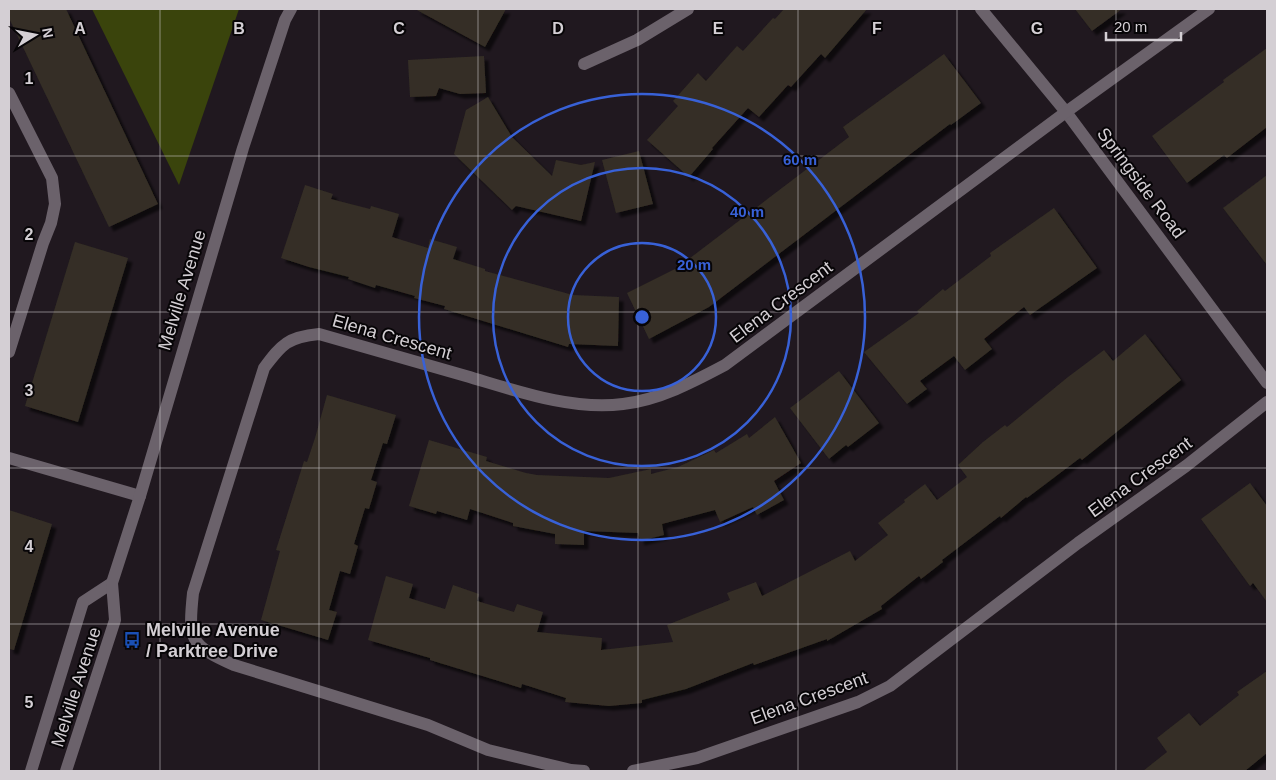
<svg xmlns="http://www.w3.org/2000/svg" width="1276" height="780" font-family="Helvetica,sans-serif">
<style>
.green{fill:#3a440c}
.building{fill:#342e25;filter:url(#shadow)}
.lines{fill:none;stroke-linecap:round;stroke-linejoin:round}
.minor{stroke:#6b626b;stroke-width:12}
.tertiary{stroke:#6b626b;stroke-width:12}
.grid{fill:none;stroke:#d4cfd4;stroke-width:1;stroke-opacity:0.55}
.ring{fill:none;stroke:#3861d7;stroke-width:2.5}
.labels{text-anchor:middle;stroke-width:4;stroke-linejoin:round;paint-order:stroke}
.street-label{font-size:18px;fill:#d4cfd4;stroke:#070507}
.poi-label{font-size:18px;font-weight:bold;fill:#d4cfd4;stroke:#070507;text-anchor:start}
.grid-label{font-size:16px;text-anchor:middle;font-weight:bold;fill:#d4cfd4;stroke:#070507;stroke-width:4;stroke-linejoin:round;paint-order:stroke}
.centre{fill:#3861d7;stroke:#070507;stroke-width:2.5}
.ring-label{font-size:15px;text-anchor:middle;font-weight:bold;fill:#3861d7;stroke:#070507;stroke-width:4;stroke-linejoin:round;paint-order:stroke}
</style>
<defs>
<filter id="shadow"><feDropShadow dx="4.5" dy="4.5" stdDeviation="1" flood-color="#0009"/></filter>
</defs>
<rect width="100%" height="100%" fill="#20181f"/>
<polygon class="green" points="92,9 239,9 179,185"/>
<g class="building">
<polygon points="9,9 66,9 158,204 109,227 9,18"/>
<polygon points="415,9 506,9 485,47"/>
<polygon points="784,9 867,9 825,58 821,54 791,87 788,85 759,117 748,108 712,148 713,149 689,177 647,140 678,106 673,101 698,73 706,81 737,46 743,51 773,18 775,19"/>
<polygon points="1075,9 1122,9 1092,31"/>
<polygon points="1267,48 1267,127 1227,158 1224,155 1187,183 1152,136 1224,82 1223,80"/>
<polygon points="944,54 981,103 951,125 950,124 709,307 649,339 627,293 677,268 849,137 843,127"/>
<polygon points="484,56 486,93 460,94 439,88 436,96 410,97 408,60"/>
<polygon points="488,97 512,137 552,176 556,160 581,165 595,162 581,221 516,206 512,210 454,154 466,110"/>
<polygon points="639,151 653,204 616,213 602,160"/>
<polygon points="1267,175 1267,265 1223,208"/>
<polygon points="305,185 333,194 331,199 370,209 371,206 399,214 392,237 428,248 430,239 457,247 453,259 485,269 485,271 573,295 619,297 618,346 569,344 568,347 444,309 445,306 414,298 415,296 376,285 375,288 348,279 349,277 309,267 281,258"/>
<polygon points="1054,208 1097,268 1030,315 1024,307 984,339 992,349 965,370 954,356 920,381 927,389 907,404 864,352 919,313 917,311 943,289 945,291 991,256 990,253"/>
<polygon points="75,242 128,258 78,422 25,406"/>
<polygon points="1145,334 1181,380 1082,460 1080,458 1027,498 1026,497 1001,518 1000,516 942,560 943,562 921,579 919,576 881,606 882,609 827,641 827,639 754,665 753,663 686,689 642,700 642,703 609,706 565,702 566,698 522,684 521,688 430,660 430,658 368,640 386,576 413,584 409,598 445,609 453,585 479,594 477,601 514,612 517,604 543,612 537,632 602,638 601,650 673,642 667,625 730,600 727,593 756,582 762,596 850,551 855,561 888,535 878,523 905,502 904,500 925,484 937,500 967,477 958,465 983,442 1005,425 1007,427 1068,377 1104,350 1113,361"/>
<polygon points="839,371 879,423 848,447 846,445 829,459 790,408"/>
<polygon points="327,395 396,415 387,444 383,443 371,480 377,482 369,509 365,508 354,544 358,546 350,574 340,571 329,610 337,612 328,640 261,620 280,551 276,550 304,461 307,462 315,438"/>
<polygon points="775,417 801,463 774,481 784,500 757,515 753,507 720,522 715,510 662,524 664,535 640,541 638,533 584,531 584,545 555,544 555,534 513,526 513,523 470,509 467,520 437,511 436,514 409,506 429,440 487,457 486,461 526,473 537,475 609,478 651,469 651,474 678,467 714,450 716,453 747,434 749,438"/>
<polygon points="1250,483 1267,506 1267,602 1253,583 1250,586 1201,519"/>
<polygon points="9,510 52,524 14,650 9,649"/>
<polygon points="1267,671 1267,753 1245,771 1143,771 1167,752 1157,738 1189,713 1200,726 1239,695 1237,692"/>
</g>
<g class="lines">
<g class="minor">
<polyline points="981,9 1066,112 1267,383"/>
<polyline points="584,64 637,40 688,9"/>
<polyline points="9,93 52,178 55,204 51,223 43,243 9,352"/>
<polyline points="9,458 140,496"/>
<path d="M584 771 571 770 488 750 428 725 234 665C190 645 188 641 193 593L264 368C282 344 288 337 319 334 368 348 417 362 466 376 514 390 572 411 623 404 659 400 693 382 725 365L1066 112 1209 9"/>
<polyline points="633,771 697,758 858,702 890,686 1078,543 1186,466 1267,402"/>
</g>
<g class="tertiary">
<polyline points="31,771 83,602 112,583"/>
<polyline points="66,771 115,620 112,583 140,496 243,148 285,20 291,9"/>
</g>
</g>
<path class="grid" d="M160 9V771M319 9V771M478 9V771M638 9V771M798 9V771M957 9V771M1116 9V771M9 156H1267M9 312H1267M9 468H1267M9 624H1267"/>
<g class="ring">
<circle cx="642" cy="317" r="74"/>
<circle cx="642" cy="317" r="149"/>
<circle cx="642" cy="317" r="223"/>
</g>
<defs>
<g id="bus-bare" transform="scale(1.35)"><path d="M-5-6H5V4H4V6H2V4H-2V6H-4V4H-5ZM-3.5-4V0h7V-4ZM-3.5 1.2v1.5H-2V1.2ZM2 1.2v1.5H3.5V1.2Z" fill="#1a4fb4" stroke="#070507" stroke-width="2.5" paint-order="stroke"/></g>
</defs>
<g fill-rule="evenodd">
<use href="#bus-bare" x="132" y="640"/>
</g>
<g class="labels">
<g class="street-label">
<text transform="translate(1141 183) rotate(53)" y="6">Springside Road</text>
<text transform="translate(182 290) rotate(-73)" y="6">Melville Avenue</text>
<text transform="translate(781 302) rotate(-37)" y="6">Elena Crescent</text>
<text transform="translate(392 337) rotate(16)" y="6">Elena Crescent</text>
<text transform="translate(1140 477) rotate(-36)" y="6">Elena Crescent</text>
<text transform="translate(76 687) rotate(-72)" y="6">Melville Avenue</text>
<text transform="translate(809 698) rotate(-20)" y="6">Elena Crescent</text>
</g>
<g class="poi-label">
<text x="146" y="636">Melville Avenue<tspan x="146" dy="21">/ Parktree Drive</tspan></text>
</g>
</g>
<g class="grid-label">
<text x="80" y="34">A</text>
<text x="239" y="34">B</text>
<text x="399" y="34">C</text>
<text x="558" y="34">D</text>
<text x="718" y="34">E</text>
<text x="877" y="34">F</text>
<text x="1037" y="34">G</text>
<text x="29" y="84">1</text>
<text x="29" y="240">2</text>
<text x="29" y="396">3</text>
<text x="29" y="552">4</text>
<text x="29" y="708">5</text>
</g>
<circle cx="642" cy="317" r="8" class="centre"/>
<g class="ring-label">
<text x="800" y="165">60 m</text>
<text x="747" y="217">40 m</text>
<text x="694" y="270">20 m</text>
</g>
<rect width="1276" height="780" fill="none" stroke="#d4cfd4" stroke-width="20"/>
<g transform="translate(35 35) rotate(80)" stroke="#070507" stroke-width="4" paint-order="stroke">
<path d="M0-4L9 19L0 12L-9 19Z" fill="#d4cfd4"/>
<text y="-8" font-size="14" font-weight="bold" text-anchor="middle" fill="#d4cfd4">N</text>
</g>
<path d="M1106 32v8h75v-8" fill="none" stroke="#d4cfd4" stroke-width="2.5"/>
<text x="1114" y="32" font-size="15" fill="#d4cfd4" stroke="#070507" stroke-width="4" paint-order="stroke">20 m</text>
</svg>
